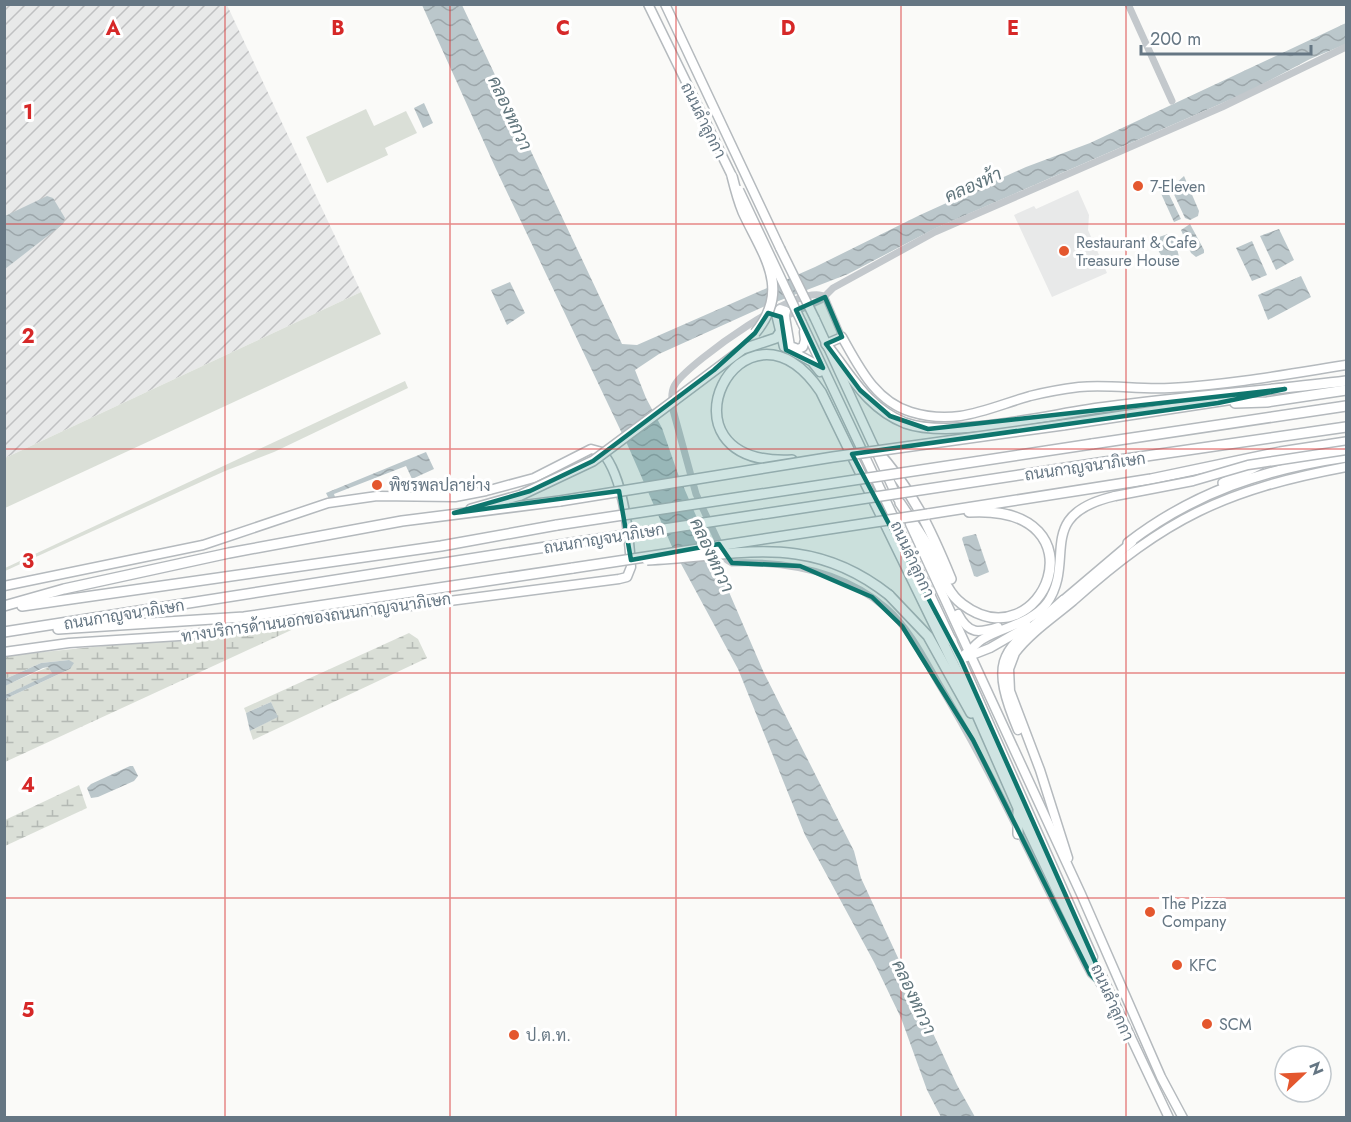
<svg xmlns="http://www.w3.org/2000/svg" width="1351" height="1122" font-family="Jost,Sarabun,sans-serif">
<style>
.built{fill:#e8e9e9}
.industrial{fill:url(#industrial-furrows)}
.green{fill:#dadfd7}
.wetland{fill:url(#wetland-marsh)}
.water{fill:url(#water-waves)}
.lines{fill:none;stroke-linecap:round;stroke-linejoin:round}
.major-casing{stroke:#b5babe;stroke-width:11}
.highway-casing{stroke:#b4b9bd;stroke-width:12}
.minor{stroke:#c3c8cc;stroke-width:7}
.major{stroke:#fff;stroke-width:8}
.highway{stroke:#fff;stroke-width:9}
.major-bridge-casing{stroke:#b5babe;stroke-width:11;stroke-linecap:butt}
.highway-bridge-casing{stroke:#b4b9bd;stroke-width:12;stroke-linecap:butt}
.major-bridge{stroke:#fff;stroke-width:8}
.highway-bridge{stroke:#fff;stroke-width:9}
.marked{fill:#0f766e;fill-opacity:0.2;stroke:#0f766e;stroke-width:4.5;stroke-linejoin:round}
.grid{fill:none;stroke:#d62828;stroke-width:1.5;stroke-opacity:0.55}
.poi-dot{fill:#e4572e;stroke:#fff;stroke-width:2}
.labels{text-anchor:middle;stroke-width:6;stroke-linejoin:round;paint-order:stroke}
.street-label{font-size:16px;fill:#657683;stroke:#fff}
.poi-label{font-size:16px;fill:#657683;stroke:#fff;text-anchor:start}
.water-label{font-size:18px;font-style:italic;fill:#60757c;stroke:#fff}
.grid-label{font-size:20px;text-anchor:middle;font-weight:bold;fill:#d62828;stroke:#fff;stroke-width:6;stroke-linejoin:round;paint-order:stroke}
</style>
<defs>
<pattern id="industrial-furrows" width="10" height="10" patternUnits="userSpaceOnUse" patternTransform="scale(1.5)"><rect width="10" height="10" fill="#e8e9e9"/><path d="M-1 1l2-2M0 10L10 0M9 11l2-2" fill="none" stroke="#c0c1c2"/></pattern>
<pattern id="wetland-marsh" width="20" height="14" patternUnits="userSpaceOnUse" patternTransform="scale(1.5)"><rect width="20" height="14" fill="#dadfd7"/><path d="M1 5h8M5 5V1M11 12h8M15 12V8" fill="none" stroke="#b4b9b4"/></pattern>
<pattern id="water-waves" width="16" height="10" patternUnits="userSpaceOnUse" patternTransform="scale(1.5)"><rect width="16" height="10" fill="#bbc7cb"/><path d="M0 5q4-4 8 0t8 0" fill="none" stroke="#9ca6aa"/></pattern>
</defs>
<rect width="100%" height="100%" fill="#fafaf8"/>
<polygon class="built" points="1078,190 1089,215 1088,230 1107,273 1052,297 1014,215 1034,206 1036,209"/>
<polygon class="industrial" points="4,5 227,5 361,292 5,458"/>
<g class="green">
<polygon points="366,109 374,126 406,111 417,133 385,148 388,155 327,183 306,137"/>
<polygon points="361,292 381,334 5,508 5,458"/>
<polygon points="405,381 408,388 274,452 225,471 5,571 5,568"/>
</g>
<g class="wetland">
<polygon points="300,626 5,762 5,699 70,669 69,660 41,663 5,679 4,656"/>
<polygon points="409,633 418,639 427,658 253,740 250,731 277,717 271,702 246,713 244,708"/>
<polygon points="48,667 52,673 49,675 5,695 4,686"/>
<polygon points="79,785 87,808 5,846 5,820"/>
</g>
<g class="water">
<polygon points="422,5 462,5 622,344 637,345 815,267 920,215 1026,167 1090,143 1346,23 1346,44 1310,59 1250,91 936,228 848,274 763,307 659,354 635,370 646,398 662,428 678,474 764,673 854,851 861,878 957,1085 975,1117 941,1117 927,1090 901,1018 874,962 805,835 738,669 673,549 628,446 496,169"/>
<polygon points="424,103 433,123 423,128 414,108"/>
<polygon points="1184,176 1199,211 1198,216 1190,220 1185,218 1171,188"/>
<polygon points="1164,184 1181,219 1174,222 1158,187"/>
<polygon points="47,196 53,198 65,218 63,224 5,269 5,216"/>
<polygon points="1190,224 1204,250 1204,253 1196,257 1191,253 1181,230"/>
<polygon points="1279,229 1294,260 1276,270 1260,236"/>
<polygon points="1168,234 1176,244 1179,257 1165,261 1159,252 1156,238"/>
<polygon points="1252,241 1267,275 1252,281 1236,248"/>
<polygon points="1301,276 1311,297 1268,320 1258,295"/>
<polygon points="510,282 525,313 507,325 491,290"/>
<polygon points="426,452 434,469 412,479 406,466 334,494 335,497 329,499 326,493"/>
<polygon points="976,534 989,572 977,577 974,576 962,539 963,537"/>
<polygon points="69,660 74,663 70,669 5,699 5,695 52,673 48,667 43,668 5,686 5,679 41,663"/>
<polygon points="271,702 278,717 250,731 246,713"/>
<polygon points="130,766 133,766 138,776 134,781 98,797 91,798 87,788 91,784"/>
</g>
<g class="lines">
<g class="major-casing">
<g id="major">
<polyline points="648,4 732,176"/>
<polyline points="665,4 780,248"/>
<polyline points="777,317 784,318 786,311 780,309 776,314 784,347 812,362 820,372"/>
<polyline points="785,317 790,346 798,349 803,347 805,340 804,332"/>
<polyline points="815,319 898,499"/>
<polyline points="802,323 961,660 1093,957"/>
<path d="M826 344 842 337C859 367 875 401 911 412 957 426 988 408 1030 396 1046 392 1063 389 1079 387 1110 384 1140 390 1170 388 1229 385 1289 374 1346 365"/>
<polyline points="910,524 1081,894 1161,1077 1183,1118"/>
<path d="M4 586 203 545 328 503 377 496 455 497 486 491 534 478 591 449 602 452C624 477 629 534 631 567L627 577 619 579 179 636 69 643 4 652"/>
<polyline points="1060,603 1132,542"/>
<path d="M958 614C969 635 979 633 998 627"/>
<path d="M965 654C972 650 976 643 983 639 1003 627 1032 623 1047 603 1077 560 1033 515 1115 496"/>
<polyline points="967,657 990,648 1028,626"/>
<path d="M1018 730C985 651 1006 651 1063 600"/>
<path d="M1068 858 1040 770 1010 691 1009 669 1015 653C1030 633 1054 617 1073 601 1166 518 1224 490 1346 467"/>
<polyline points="1101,974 1169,1118"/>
</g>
</g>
<g class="highway-casing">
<g id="highway">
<path d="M826 344C850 374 867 408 905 423 952 440 1055 413 1107 407 1187 396 1267 391 1346 381"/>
<polyline points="675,400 743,349 776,338 781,331"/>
<polyline points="1235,403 1267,402 1346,390"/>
<polyline points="1063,425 1247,397"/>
<polyline points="1092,444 1346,406"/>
<path d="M874 448C911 487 931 530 951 579"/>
<path d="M792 460C646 467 743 276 821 392L967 692 1018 808 1101 983"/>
<polyline points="1105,462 1346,427"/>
<polyline points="1223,483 1259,465"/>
<path d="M900 503C910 518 920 533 930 549 939 566 945 592 962 604 1042 665 1109 504 969 512"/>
<polyline points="471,509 521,495"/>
<polyline points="928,514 1151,479 1280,452 1346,442"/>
<path d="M1128 543C1194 492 1265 469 1346 457"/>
<polyline points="889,595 928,636 971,713"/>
<polyline points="4,606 64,589 229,553 402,521 560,501"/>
<polyline points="22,606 441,546 557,525"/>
<polyline points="936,619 952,641"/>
<polyline points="58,629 244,617 573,568"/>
<polyline points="4,632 565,544"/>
<polyline points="1018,811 1018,834"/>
</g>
</g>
<g class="minor">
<polyline points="1128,4 1172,101"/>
<path d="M825 297C801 281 692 361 676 383 670 391 672 400 673 410L696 494 727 560 732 563C787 561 843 571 886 608 909 628 925 660 940 686 996 779 1040 878 1090 974L1098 981"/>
<polyline points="825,297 842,337"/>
<polyline points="786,316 821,300 833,288 935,232 1222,107 1346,47"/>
</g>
<use href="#major" class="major"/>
<use href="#highway" class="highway"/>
<g class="major-bridge-casing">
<g id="major-bridge">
<polyline points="739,190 802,323"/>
<polyline points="780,248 815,319"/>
<polyline points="1115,496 1193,481 1248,465 1346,450"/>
</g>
</g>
<g class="highway-bridge-casing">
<g id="highway-bridge">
<path d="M732 176C735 188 738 200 743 212 763 255 792 289 755 333"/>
<polyline points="521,495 593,461 675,400"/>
<polyline points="560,501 833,457 1063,425"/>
<polyline points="557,525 1092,444"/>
<polyline points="565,544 1105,462"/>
<path d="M647 560C740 556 808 531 889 595"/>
<polyline points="573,568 928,514"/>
</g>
</g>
<use href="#major-bridge" class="major-bridge"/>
<use href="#highway-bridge" class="highway-bridge"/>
</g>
<path class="marked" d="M825 297 842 337 826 344 860 390 890 416 928 429 1285 389 1218 403 852 454 961 660 1110 995 1090 974 973 740 902 626 872 597 800 566 732 563 719 544 631 560 619 491 454 513 530 491 593 461 714 370 755 333 768 313 781 317 786 350 823 368 796 310Z"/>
<path class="grid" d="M225 4V1118M450 4V1118M676 4V1118M901 4V1118M1126 4V1118M4 224H1346M4 449H1346M4 673H1346M4 898H1346"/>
<g class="poi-dot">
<circle cx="1138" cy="186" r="6"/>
<circle cx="1064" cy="251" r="6"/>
<circle cx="377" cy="485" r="6"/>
<circle cx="1150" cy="912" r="6"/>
<circle cx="1177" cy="965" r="6"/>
<circle cx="1207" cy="1024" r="6"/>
<circle cx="514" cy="1035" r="6"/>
</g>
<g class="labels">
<g class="street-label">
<text transform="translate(704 120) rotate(64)" y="6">ถนนลำลูกกา</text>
<text transform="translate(1085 466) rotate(-8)" y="6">ถนนกาญจนาภิเษก</text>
<text transform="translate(604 538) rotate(-9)" y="6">ถนนกาญจนาภิเษก</text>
<text transform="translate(913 559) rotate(65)" y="6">ถนนลำลูกกา</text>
<text transform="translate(124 614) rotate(-9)" y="6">ถนนกาญจนาภิเษก</text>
<text transform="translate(316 617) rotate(-8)" y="6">ทางบริการด้านนอกของถนนกาญจนาภิเษก</text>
<text transform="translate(1113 1002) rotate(66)" y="6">ถนนลำลูกกา</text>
</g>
<g class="poi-label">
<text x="1150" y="192">7-Eleven</text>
<text x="1076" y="248">Restaurant &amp; Cafe<tspan x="1076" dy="18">Treasure House</tspan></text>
<text x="389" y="491">พิชรพลปลาย่าง</text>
<text x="1162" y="909">The Pizza<tspan x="1162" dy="18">Company</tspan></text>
<text x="1189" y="971">KFC</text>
<text x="1219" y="1030">SCM</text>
<text x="526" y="1041">ป.ต.ท.</text>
</g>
<g class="water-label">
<text transform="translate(510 113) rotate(65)" y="6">คลองหกวา</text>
<text transform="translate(973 185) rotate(-24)" y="6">คลองห้า</text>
<text transform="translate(712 555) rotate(65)" y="6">คลองหกวา</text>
<text transform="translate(914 997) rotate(65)" y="6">คลองหกวา</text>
</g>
</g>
<g class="grid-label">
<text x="113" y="35">A</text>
<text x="338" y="35">B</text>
<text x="563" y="35">C</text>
<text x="788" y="35">D</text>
<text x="1013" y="35">E</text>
<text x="28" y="119">1</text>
<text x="28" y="343">2</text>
<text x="28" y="568">3</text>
<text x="28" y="792">4</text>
<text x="28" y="1017">5</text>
</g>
<rect width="1351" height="1122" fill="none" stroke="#657683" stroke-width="12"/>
<g transform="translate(1303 1074) rotate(67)"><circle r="28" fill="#ffffff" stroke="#c1c8cd" stroke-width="1.5"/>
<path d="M0-4.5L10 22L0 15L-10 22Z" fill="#e4572e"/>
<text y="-9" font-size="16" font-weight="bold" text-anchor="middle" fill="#657683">N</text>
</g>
<path d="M1141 45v9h170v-9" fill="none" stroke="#657683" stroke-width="3"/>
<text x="1150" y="45" font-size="18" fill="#657683" stroke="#ffffff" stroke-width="4.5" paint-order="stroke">200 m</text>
</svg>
